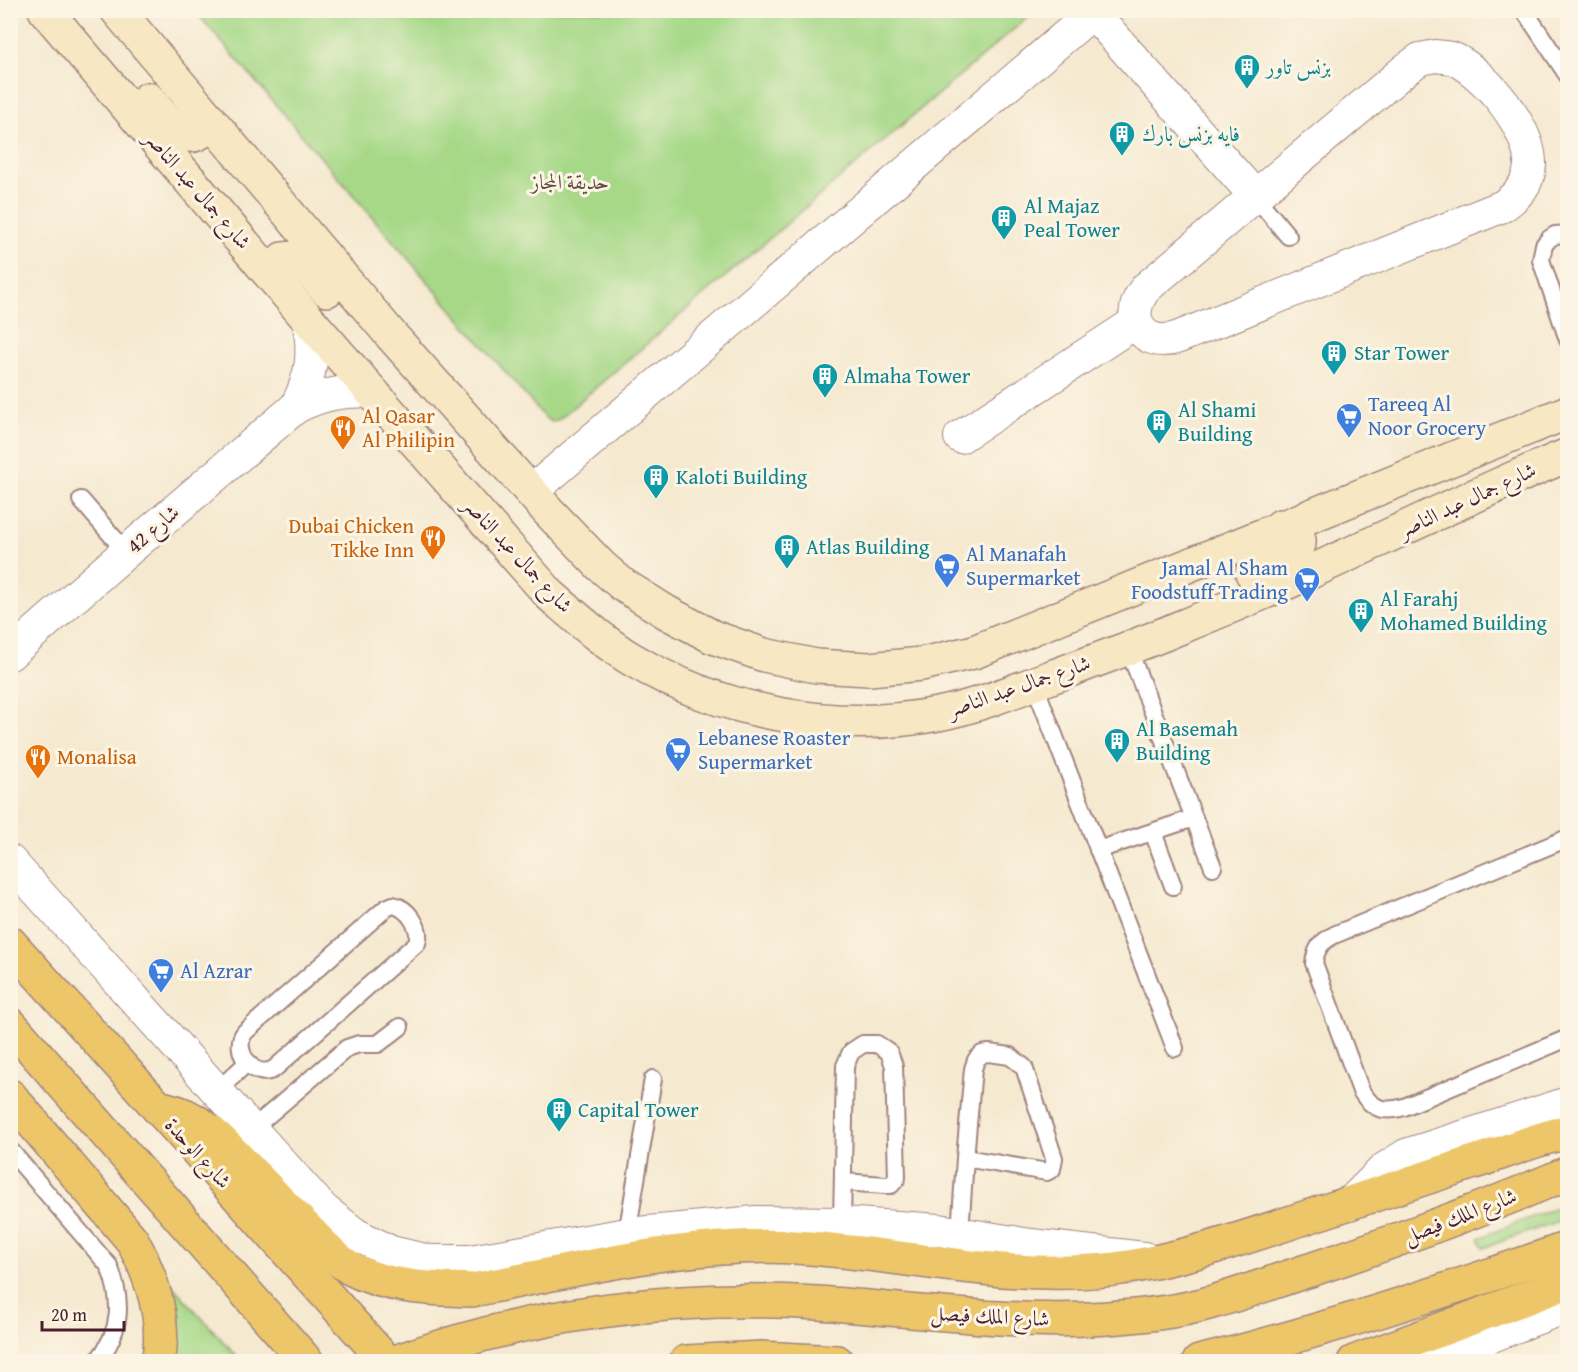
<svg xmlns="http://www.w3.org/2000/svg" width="1578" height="1372" font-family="'Gentium Book Plus',Amiri,serif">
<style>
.green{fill:#a6d887;stroke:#787c59;stroke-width:1.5}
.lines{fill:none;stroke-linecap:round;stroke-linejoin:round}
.lane-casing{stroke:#a0847e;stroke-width:20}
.street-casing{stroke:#a0847e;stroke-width:34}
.secondary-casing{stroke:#a0847e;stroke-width:36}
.primary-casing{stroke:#a0847e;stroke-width:36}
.highway-casing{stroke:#a0847e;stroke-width:36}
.lane{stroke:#fff;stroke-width:16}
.street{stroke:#fff;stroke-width:32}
.secondary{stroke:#f7e8c3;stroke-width:33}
.primary{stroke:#ecc669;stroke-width:33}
.highway{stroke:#ecc669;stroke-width:33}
.labels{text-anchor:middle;stroke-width:6;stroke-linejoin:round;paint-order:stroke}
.culture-label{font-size:21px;fill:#0d838f;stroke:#fcf5e5;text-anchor:start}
.park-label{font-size:21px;fill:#614d42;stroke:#fcf5e5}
.street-label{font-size:21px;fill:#4a1f2b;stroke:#fcf5e5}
.shop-label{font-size:21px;fill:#366cbe;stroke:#fcf5e5;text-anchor:start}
.food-label{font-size:21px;fill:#c56008;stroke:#fcf5e5;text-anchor:start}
</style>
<rect width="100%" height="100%" fill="#fcf5e5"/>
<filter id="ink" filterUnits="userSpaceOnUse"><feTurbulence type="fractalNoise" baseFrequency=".0167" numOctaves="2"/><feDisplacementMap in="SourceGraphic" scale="12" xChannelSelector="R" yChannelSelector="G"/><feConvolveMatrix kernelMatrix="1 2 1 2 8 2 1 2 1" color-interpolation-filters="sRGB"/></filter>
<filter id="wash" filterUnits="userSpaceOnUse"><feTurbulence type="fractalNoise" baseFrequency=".008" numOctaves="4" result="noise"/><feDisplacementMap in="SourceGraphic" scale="24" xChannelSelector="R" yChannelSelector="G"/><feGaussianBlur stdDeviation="1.35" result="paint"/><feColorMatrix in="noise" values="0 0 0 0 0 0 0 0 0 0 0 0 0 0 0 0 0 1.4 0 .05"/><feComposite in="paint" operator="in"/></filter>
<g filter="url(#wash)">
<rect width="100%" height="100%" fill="#f5e9d0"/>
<g class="green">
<polygon points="195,11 1035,11 559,419 552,422 545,418"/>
<polygon points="1567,1203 1567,1218 1483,1248 1479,1238"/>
<polygon points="159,1271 241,1361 174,1361"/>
</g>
</g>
<g filter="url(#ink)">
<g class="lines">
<g class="lane-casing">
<g id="lane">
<polyline points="1524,10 1568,76"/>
<polyline points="1255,196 1288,236"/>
<polyline points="1568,234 1555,235 1549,239 1544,245 1541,260 1568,340"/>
<polyline points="81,500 126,552"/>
<polyline points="1128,648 1213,867"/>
<polyline points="1034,683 1175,1048"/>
<polyline points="1153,832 1173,886"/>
<path d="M1568 838 1334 935C1321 942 1316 948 1314 963L1361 1091C1372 1109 1384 1113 1404 1107L1568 1038"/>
<polyline points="1098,850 1194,818"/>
<path d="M393 905C408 908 422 928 417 943L274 1069C253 1081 231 1049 245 1032L386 908Z"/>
<polygon points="989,1053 1010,1056 1024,1067 1054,1158 1052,1169 1047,1172 965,1158 973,1069 976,1060 982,1054"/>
<polyline points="218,1090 248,1062"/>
<polyline points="252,1129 347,1048 359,1044 378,1044 400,1027"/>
<path d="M10 1150 109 1266C123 1302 122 1330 97 1362"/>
<polyline points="842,1223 845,1066 851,1052 863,1044 877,1044 889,1052 894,1066 897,1178 891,1185 885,1185 843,1182"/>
<polyline points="960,1233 965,1158"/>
<polyline points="627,1234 653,1079"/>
</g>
</g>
<g class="street-casing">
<g id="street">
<polyline points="1093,13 1255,196"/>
<path d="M1436 56C1442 57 1449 57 1454 59 1486 74 1531 129 1530 165 1529 184 1517 196 1503 206L1179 337C1142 350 1122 317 1146 288L1406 69 1420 59Z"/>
<path d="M296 407C312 375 315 354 308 319"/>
<polyline points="960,437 1136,322"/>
<polyline points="531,492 1096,10"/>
<path d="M10 654 126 552 296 407C324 394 343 390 373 392"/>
<polyline points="10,861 324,1210 355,1234 391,1252 430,1261 470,1261 627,1234 756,1222 842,1223 939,1230 1031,1245 1144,1258"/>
<polyline points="1349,1204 1384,1169 1406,1155 1568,1103"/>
<polyline points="1426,1362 1568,1306"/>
</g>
</g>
<g class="secondary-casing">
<g id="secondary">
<path d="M45 10 308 319 550 595C577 618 603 642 633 660 723 713 835 734 938 714 974 707 1009 693 1043 680 1081 666 1119 652 1157 637 1203 618 1250 599 1295 579 1386 538 1475 493 1568 455"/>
<polyline points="117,10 391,335 548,511 601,566 623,585 666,612 713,637 764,655 816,666 869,669 922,664 974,652 1568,412"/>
<path d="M148 99C162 114 194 160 208 118"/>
<polyline points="275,280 275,268 283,259 294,258 304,264 327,290"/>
<path d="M1252 573C1266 567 1309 556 1297 535 1293 529 1288 528 1281 526"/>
</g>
</g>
<g class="primary-casing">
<g id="primary">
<path d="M395 1362C530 1313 676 1294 818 1303 919 1310 1018 1326 1120 1317 1149 1315 1181 1311 1209 1303 1244 1293 1278 1280 1313 1269 1399 1240 1484 1209 1568 1173"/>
<polyline points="686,1362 761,1358 837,1362"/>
<path d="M1199 1362C1324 1331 1447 1291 1568 1248"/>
</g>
</g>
<g class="highway-casing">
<g id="highway">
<polyline points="10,943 387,1362"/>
<polyline points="10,1024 307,1362"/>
<path d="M10 1096 132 1240C152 1277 167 1319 158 1362"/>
<path d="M157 1107C169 1110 181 1112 192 1119 215 1132 234 1154 253 1174 272 1193 291 1213 310 1232 323 1245 336 1260 352 1269 388 1288 432 1289 472 1290 578 1270 687 1241 795 1247 902 1253 1007 1282 1115 1269 1174 1261 1232 1242 1289 1223 1350 1203 1410 1183 1471 1163 1503 1153 1535 1139 1568 1132"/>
<polyline points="1354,1362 1568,1282"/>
</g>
</g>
<use href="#lane" class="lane"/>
<use href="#street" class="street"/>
<use href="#secondary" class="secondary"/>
<use href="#primary" class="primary"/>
<use href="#highway" class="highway"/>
</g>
</g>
<defs>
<g id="building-pin" transform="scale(1.35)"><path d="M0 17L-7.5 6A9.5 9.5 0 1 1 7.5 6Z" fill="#0f9aa8" stroke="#fcf5e5"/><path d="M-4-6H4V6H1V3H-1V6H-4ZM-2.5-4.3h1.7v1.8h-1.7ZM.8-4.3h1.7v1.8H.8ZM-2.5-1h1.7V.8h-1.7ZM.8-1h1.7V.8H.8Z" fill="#fff"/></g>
<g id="supermarket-pin" transform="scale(1.35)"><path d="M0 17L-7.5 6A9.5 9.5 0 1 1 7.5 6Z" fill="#3f7fe0" stroke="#fcf5e5"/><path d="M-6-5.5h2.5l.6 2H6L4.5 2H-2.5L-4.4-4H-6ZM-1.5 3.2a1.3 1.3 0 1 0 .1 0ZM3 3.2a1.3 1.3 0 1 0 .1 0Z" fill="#fff"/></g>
<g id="restaurant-pin" transform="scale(1.35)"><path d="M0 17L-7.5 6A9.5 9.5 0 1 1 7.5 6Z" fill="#e8710a" stroke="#fcf5e5"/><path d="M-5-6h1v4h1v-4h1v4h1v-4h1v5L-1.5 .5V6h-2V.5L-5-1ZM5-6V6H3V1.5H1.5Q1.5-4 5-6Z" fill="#fff"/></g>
</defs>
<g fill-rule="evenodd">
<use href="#building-pin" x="1247" y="67"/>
<use href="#building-pin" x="1122" y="134"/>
<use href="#building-pin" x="1004" y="218"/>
<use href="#building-pin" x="1334" y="353"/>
<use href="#building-pin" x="825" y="376"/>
<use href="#supermarket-pin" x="1349" y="416"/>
<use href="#building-pin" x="1159" y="422"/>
<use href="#restaurant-pin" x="343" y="428"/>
<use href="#building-pin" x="656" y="477"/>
<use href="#restaurant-pin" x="433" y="538"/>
<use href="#building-pin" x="787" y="547"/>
<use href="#supermarket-pin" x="947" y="566"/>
<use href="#supermarket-pin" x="1307" y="580"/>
<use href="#building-pin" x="1361" y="611"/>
<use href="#building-pin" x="1117" y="741"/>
<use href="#supermarket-pin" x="678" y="750"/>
<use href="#restaurant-pin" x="38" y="757"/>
<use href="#supermarket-pin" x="161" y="971"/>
<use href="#building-pin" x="559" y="1110"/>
</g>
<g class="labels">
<g class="culture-label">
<text x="1266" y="74">بزنس تاور</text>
<text x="1142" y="141">فايه بزنس بارك</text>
<text x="1024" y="213">Al Majaz<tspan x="1024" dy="24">Peal Tower</tspan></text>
<text x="1354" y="360">Star Tower</text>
<text x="844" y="383">Almaha Tower</text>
<text x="1178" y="417">Al Shami<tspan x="1178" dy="24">Building</tspan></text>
<text x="676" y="484">Kaloti Building</text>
<text x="806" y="554">Atlas Building</text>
<text x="1380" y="606">Al Farahj<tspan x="1380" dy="24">Mohamed Building</tspan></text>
<text x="1136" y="736">Al Basemah<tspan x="1136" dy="24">Building</tspan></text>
<text x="578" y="1117">Capital Tower</text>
</g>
<g class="park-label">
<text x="570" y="189">حديقة المجاز</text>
</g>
<g class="street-label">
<text transform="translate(198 190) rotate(49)" y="7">شارع جمال عبد الناصر</text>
<text transform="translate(1467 500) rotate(-25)" y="7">شارع جمال عبد الناصر</text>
<text transform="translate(153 529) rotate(-41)" y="7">شارع 42</text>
<text transform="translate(518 555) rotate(47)" y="7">شارع جمال عبد الناصر</text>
<text transform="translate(1019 686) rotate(-19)" y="7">شارع جمال عبد الناصر</text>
<text transform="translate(198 1153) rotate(48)" y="7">شارع الوحدة</text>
<text transform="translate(1460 1216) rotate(-21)" y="7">شارع الملك فيصل</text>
<text transform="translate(990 1316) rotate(3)" y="7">شارع الملك فيصل</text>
</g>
<g class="shop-label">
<text x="1368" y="411">Tareeq Al<tspan x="1368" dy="24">Noor Grocery</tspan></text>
<text x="966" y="561">Al Manafah<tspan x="966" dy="24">Supermarket</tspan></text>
<text x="1288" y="575" text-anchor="end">Jamal Al Sham<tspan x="1288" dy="24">Foodstuff Trading</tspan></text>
<text x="698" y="745">Lebanese Roaster<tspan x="698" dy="24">Supermarket</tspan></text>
<text x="180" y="978">Al Azrar</text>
</g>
<g class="food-label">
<text x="362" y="423">Al Qasar<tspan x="362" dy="24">Al Philipin</tspan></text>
<text x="414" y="533" text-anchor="end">Dubai Chicken<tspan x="414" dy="24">Tikke Inn</tspan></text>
<text x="57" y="764">Monalisa</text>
</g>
</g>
<rect width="1578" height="1372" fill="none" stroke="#fcf5e5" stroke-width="36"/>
<path d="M42 1321v9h82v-9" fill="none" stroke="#4a1f2b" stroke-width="3"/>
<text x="51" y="1321" font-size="18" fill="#4a1f2b" stroke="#fcf5e5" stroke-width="4.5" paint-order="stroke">20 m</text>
</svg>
